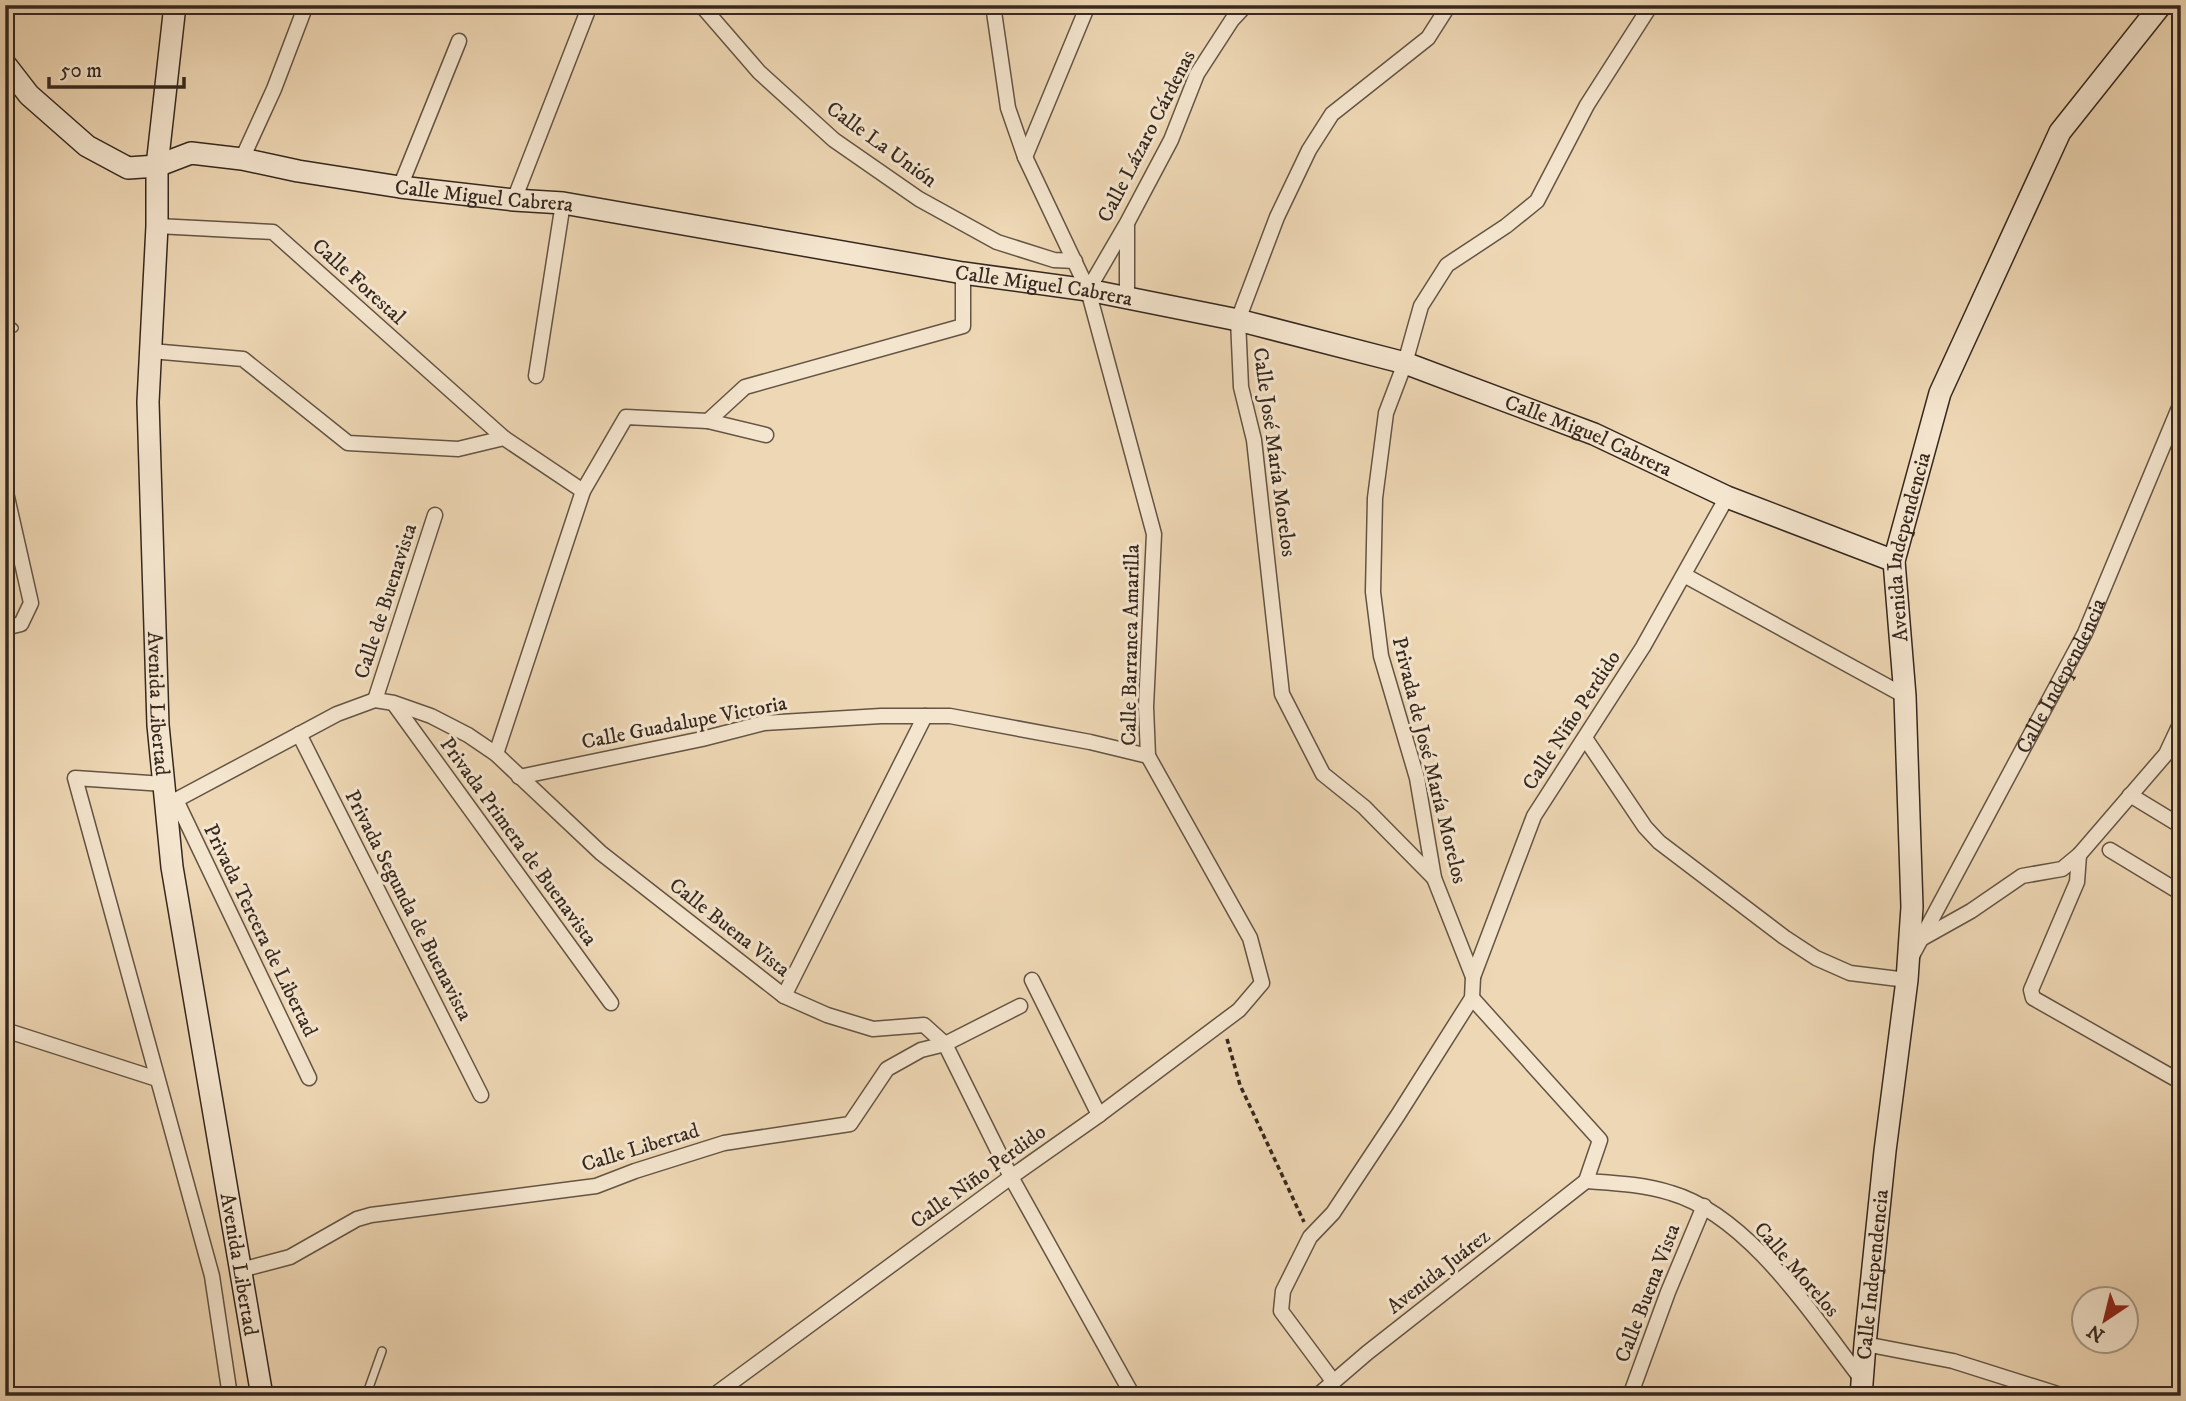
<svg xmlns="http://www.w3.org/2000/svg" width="2186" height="1401" font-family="'IM FELL DW Pica',serif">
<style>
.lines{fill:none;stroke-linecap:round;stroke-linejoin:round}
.lane-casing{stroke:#645444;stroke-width:10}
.street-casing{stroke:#645444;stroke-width:17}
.secondary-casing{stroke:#36281f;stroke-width:24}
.path{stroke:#36281f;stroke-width:3.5;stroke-dasharray:5 3.5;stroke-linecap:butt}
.lane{stroke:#f4e5ce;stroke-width:7}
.street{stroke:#f4e5ce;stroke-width:14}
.secondary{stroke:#f4e5ce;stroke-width:21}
.labels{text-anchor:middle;stroke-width:6;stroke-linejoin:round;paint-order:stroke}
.street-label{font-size:21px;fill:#36281f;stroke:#f4e5ce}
</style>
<rect width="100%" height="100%" fill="#eed7b4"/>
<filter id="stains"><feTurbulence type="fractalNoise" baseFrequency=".00286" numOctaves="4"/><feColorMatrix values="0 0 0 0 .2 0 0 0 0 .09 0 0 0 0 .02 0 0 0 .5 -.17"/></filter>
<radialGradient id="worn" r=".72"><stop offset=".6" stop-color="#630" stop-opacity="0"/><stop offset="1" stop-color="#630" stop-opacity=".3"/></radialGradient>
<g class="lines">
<g class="lane-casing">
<g id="lane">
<polyline points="5,320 14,328"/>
<polyline points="366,1396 382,1351"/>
</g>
</g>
<g class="street-casing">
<g id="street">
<polyline points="701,5 759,72 834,140 919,199 997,242 1054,260 1075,261"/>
<polyline points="1025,157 1088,5"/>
<polyline points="242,159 274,89 306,5"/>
<polyline points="400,187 459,41"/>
<polyline points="514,200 590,5"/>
<polyline points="157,226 273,232 504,438"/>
<polyline points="1088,290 1127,223 1171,140 1197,74 1232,20 1246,5"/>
<polyline points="1127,298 1127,226"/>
<polyline points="151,351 243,359 348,443 458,449 504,438 583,491"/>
<polyline points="536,376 563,203"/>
<polyline points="708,421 745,387 963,326 963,273"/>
<polyline points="5,488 31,603 21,624 5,628"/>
<polyline points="1684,575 1905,696"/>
<polyline points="375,700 435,515"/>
<polyline points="394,704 611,1003"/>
<polyline points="299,734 481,1095"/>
<polyline points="1585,738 1645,827 1659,842 1784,937 1816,958 1850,973 1907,980"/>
<polyline points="496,754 583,491 626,417 708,421 766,435"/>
<polyline points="519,777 702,739 764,723 881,716 950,716 1090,742 1148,756"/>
<polyline points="164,784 75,778 212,1276 230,1396"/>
<polyline points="2130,795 2181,826"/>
<polyline points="176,800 309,1078"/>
<polyline points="166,802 176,800 337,714 375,700 394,703 431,716 468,735 496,754 601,853 784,996 827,1015 873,1029 924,1025 945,1044 1011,1177 1133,1396"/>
<polyline points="2110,850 2181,893"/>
<polyline points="2079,855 2077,882 2031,990 2033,998 2181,1082"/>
<polyline points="1434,878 1364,807 1323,774 1282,694 1254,440 1241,387 1238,320 1277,217 1309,150 1332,114 1428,38 1449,5"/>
<polyline points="1921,939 1971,911 2022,876 2062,869 2079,855 2166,754 2181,722"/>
<path id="s1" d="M1913 954 2085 633 2181 403"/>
<polyline points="1473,977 1534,816 1643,647 1727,497"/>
<polyline points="1032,980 1099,1115"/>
<polyline points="784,996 925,716"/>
<path d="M1472 998 1600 1140 1586 1181C1614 1183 1643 1184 1671 1193 1750 1216 1814 1318 1863 1381"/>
<polyline points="5,1030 157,1079"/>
<polyline points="241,1270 290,1257 357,1219 371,1215 596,1186 635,1171 724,1143 850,1124 887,1069 921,1050 945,1044 1020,1006"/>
<polyline points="1865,1344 1953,1361 2064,1396"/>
<polyline points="1333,1381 1281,1311 1283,1291 1310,1237 1333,1213 1398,1115 1472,998 1473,977 1434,878 1417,778 1381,656 1373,592 1375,498 1386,413 1405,363 1421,306 1447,265 1506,226 1537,201 1587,105 1651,5"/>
<polyline points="713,1396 1011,1177 1099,1115 1239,1010 1262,983 1250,938 1148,756 1146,707 1154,534 1088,290 1025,157 1008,108 993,5"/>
<polyline points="1317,1396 1367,1353 1586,1181"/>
<polyline points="1630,1396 1668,1292 1704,1206"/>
</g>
</g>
<g class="secondary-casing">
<g id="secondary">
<path id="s2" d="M175 5 157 166V226L148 402 158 725 172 867 262 1396"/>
<path id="s3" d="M5 64 29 95 87 146 128 168 157 166 191 153 242 159 298 171 400 187 514 200 563 203 963 273 1088 290 1238 320 1405 363 1594 434 1727 497 1894 561"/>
<path id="s4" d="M1861 1396 1865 1344 1885 1151 1907 980 1912 907 1905 696 1894 561 1940 393 2060 132 2161 5"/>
</g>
</g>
<polyline class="path" points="1227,1039 1240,1085 1304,1222"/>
<use href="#lane" class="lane"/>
<use href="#street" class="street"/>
<use href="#secondary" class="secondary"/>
</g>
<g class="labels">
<g class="street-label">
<text transform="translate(1146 136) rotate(-63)" y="7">Calle Lázaro Cárdenas</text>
<text transform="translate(882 144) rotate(36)" y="7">Calle La Unión</text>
<text dy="7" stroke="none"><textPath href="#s3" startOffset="525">Calle Miguel Cabrera</textPath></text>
<text transform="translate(359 281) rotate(42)" y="7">Calle Forestal</text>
<text dy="7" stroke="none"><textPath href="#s3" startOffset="1092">Calle Miguel Cabrera</textPath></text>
<text dy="7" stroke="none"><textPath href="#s3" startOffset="1659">Calle Miguel Cabrera</textPath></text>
<text transform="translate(1275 452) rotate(82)" y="7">Calle José María Morelos</text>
<text dy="7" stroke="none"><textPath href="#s4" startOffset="854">Avenida Independencia</textPath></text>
<text transform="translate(385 601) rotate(-72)" y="7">Calle de Buenavista</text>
<text transform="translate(1130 645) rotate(-89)" y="7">Calle Barranca Amarilla</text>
<text dy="7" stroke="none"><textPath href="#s1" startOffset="315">Calle Independencia</textPath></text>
<text dy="7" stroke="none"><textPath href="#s2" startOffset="700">Avenida Libertad</textPath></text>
<text transform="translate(1571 720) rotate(-57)" y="7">Calle Niño Perdido</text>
<text transform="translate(684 722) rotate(-11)" y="7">Calle Guadalupe Victoria</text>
<text transform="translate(1430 760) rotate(76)" y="7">Privada de José María Morelos</text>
<text transform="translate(519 841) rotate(54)" y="7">Privada Primera de Buenavista</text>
<text transform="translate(409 905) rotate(63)" y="7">Privada Segunda de Buenavista</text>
<text transform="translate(730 927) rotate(38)" y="7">Calle Buena Vista</text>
<text transform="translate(261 930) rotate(64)" y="7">Privada Tercera de Libertad</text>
<text transform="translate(640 1147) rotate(-17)" y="7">Calle Libertad</text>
<text transform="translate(978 1176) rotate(-36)" y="7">Calle Niño Perdido</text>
<text dy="7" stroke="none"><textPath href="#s2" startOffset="1267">Avenida Libertad</textPath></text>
<text transform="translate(1797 1269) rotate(49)" y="7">Calle Morelos</text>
<text transform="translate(1438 1271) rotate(-38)" y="7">Avenida Juárez</text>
<text dy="7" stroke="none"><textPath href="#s4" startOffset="122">Calle Independencia</textPath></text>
<text transform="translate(1647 1293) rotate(-69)" y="7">Calle Buena Vista</text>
</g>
</g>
<rect width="2186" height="1401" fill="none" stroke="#eed7b4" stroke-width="28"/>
<rect x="7" y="7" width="2172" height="1387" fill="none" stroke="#36281f" stroke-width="3.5"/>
<rect x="14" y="14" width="2158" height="1373" fill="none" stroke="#36281f" stroke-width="2"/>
<g transform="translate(2105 1320) rotate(215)"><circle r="33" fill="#f4e5ce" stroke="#a89988" stroke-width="2"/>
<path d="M0-5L12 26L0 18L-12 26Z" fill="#8f2418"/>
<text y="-10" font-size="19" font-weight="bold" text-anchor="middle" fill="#36281f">N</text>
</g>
<path d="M49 77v10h135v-10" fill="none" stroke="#36281f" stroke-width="3.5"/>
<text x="60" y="77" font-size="21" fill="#36281f" stroke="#f4e5ce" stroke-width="5" paint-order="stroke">50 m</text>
<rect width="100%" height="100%" filter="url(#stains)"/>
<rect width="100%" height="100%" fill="url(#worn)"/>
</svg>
